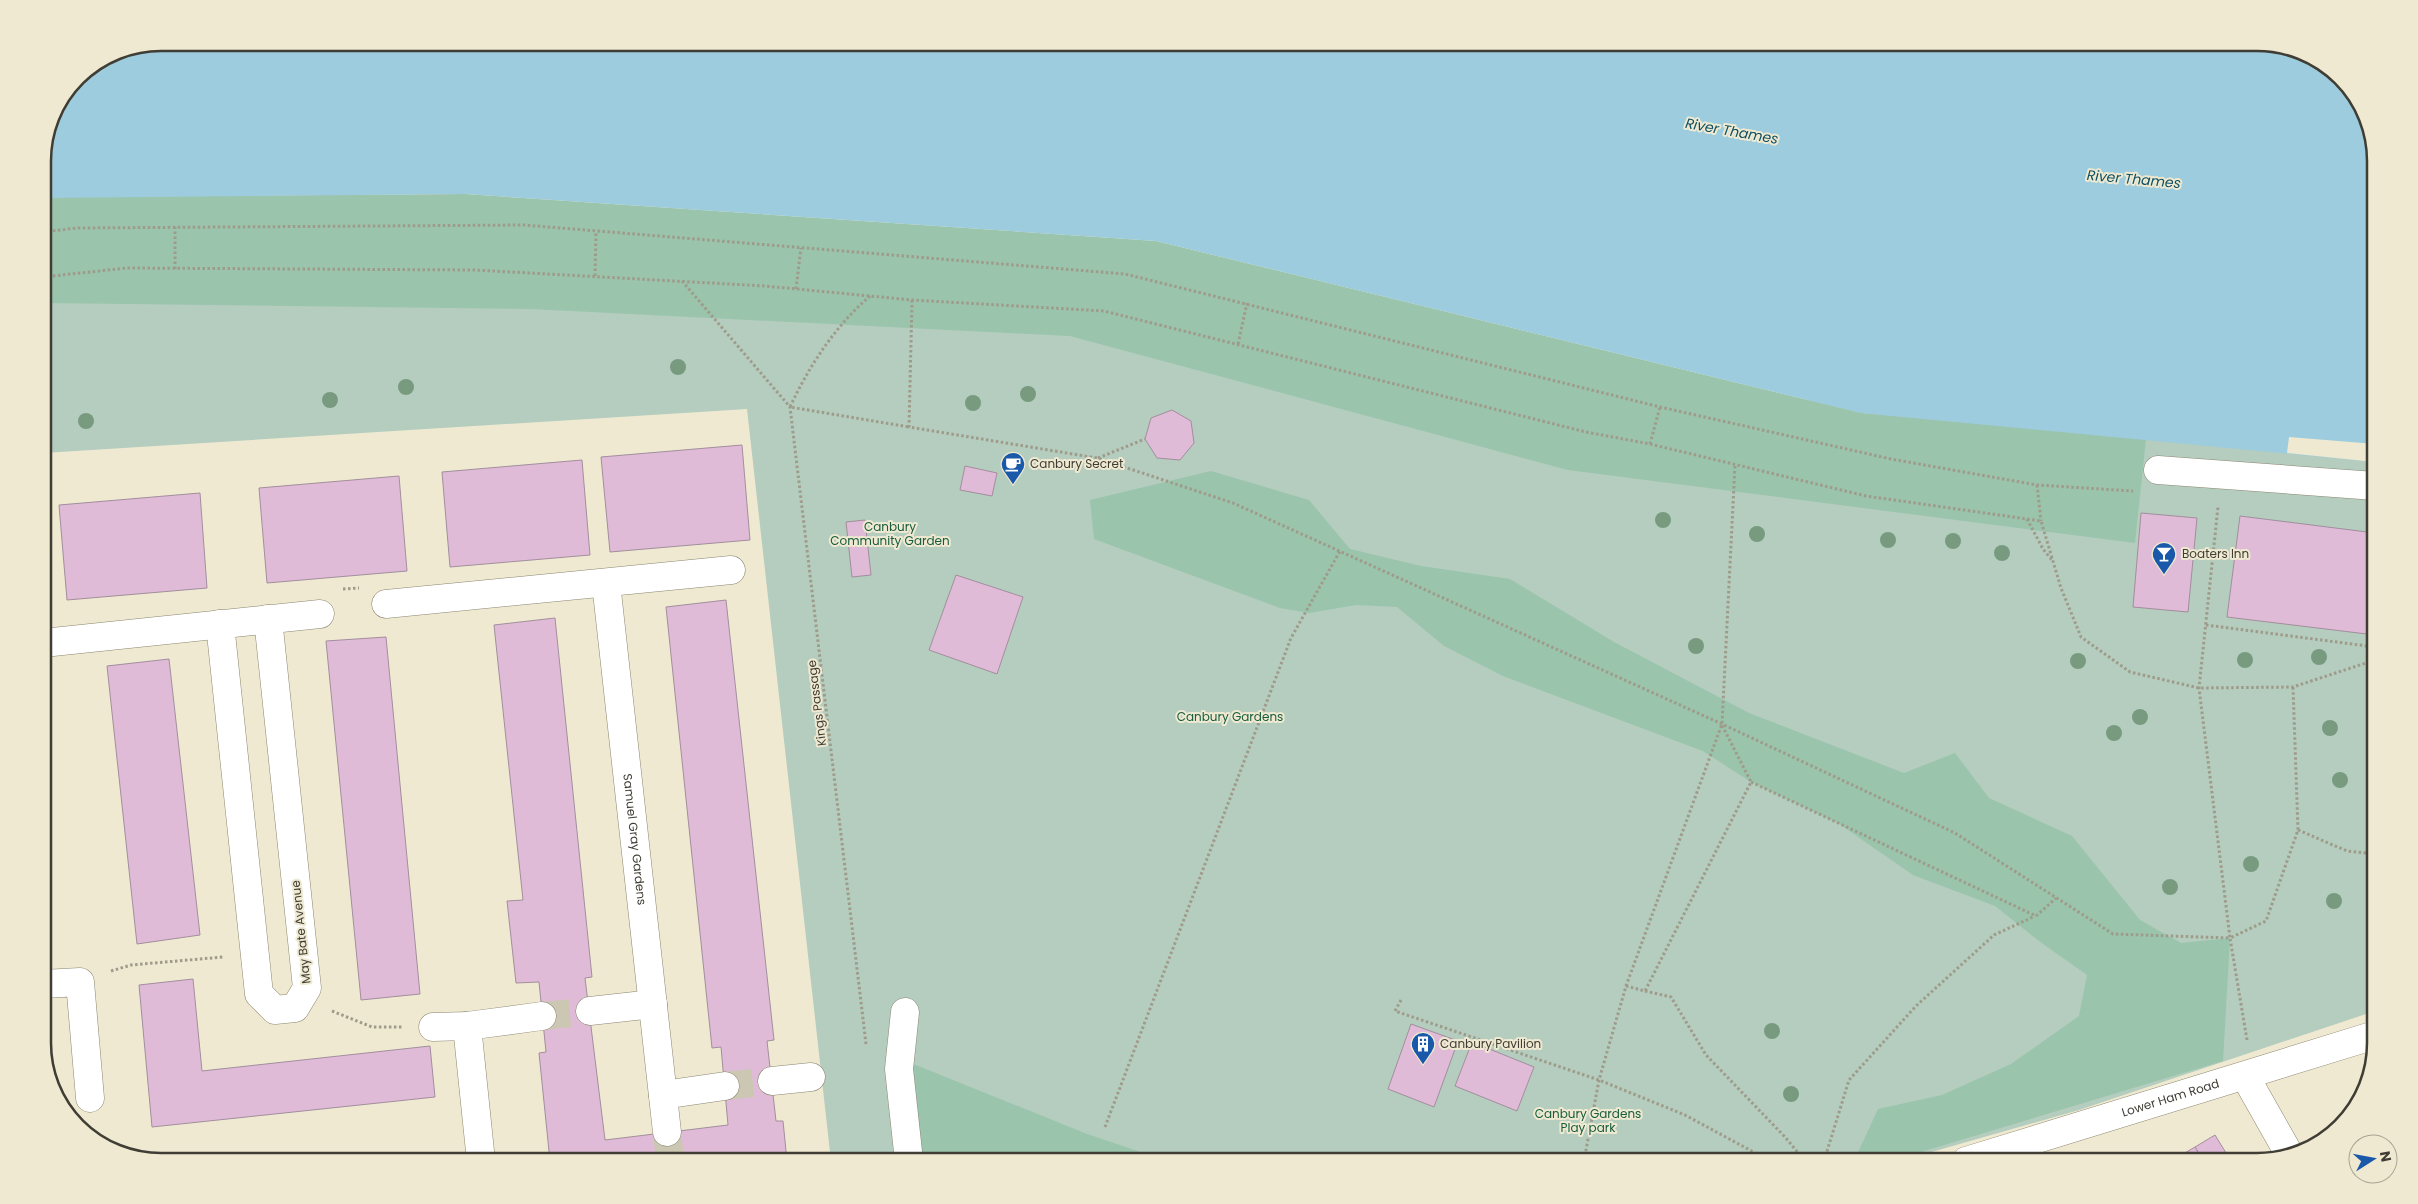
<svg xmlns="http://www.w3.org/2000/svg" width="2418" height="1204" font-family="Poppins,sans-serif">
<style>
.green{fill:#b4cdbe}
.forest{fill:#9ac4ac}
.water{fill:#9cccdd}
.pier{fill:#efe9d1}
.building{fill:#e0bbd7;stroke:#a28e9d}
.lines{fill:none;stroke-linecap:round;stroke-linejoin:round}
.minor-tunnel{stroke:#ccc7b2;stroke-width:28;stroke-dasharray:28 14;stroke-linecap:butt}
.minor-casing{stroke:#8b8670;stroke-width:29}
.path{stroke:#9f9b8a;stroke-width:3;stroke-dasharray:2.5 2.5;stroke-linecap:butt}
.minor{stroke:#fff;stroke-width:28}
.tree{fill:#789b80}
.labels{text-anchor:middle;stroke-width:4;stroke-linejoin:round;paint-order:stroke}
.poi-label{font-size:12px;fill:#3f3d34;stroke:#efe9d1;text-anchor:start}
.park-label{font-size:12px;fill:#165c3d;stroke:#efe9d1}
.street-label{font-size:12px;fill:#3f3d34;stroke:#efe9d1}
.water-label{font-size:14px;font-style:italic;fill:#0d5062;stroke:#efe9d1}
.rim{fill:none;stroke:#3f3d34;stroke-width:2.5}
</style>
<rect width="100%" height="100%" fill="#efe9d1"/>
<polygon class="green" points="61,197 2146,439 2375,462 2375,1011 2079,1110 1900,1161 831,1161 747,409 43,453 43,198"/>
<g class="forest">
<polygon points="465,194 1156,241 1861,413 2146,439 2135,543 1568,470 1070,336 532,309 43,303 43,198 61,197"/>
<polygon points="1211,471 1309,500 1350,549 1421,566 1510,579 1614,642 1749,713 1904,773 1955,753 1989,798 2072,836 2140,920 2181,943 2230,938 2223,1061 1891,1161 1854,1161 1878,1109 1942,1095 2011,1064 2079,1016 2087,975 2039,941 1995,906 1913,875 1838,823 1751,782 1703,751 1503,676 1444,646 1397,607 1356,605 1309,613 1280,608 1094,539 1090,500"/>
<polygon points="906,1061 1087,1134 1167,1161 912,1161"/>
</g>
<polygon class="water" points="161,43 2257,43 2309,55 2356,96 2375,154 2375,462 1861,413 1156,241 465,194 43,198 43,154 52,116 78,77 116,51"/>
<polygon class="pier" points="2289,437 2375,444 2375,462 2287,453"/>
<g class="building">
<polygon points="1172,410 1191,421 1194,443 1180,460 1157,458 1145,439 1151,418"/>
<polygon points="742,445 750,540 610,552 601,457"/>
<polygon points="582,460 590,555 450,567 442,472"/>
<polygon points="965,466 997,473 992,496 960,490"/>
<polygon points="399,476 407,571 267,583 259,488"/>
<polygon points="200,493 207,588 67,600 59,505"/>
<polygon points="2141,513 2197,518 2188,612 2133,607"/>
<polygon points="2240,516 2375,533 2375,635 2227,617"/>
<polygon points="865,520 871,575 852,577 846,522"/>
<polygon points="956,575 1023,597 997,674 929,650"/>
<polygon points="726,600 774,1040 767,1041 776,1121 783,1121 787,1161 550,1161 539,1053 546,1052 539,982 516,983 507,901 523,900 494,625 555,618 592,977 585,978 605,1140 728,1125 721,1047 712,1048 666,607"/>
<polygon points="386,637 420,994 361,1000 326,641"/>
<polygon points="169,659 200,935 137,944 107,666"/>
<polygon points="193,979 202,1071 430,1046 435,1097 152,1127 139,985"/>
<polygon points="1411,1024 1458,1041 1434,1107 1388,1089"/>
<polygon points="1472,1042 1534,1067 1517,1111 1455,1086"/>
<polygon points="2215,1135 2231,1161 2203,1161 2195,1147"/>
<polygon points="2195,1147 2203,1161 2174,1161 2173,1160"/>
</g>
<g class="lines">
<g class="minor-tunnel">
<polyline points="542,1016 590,1011"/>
<polyline points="725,1086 772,1081"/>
<polyline points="667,1132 670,1161"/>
</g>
<g class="minor-casing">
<g id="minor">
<polyline points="2158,470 2375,486"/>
<path id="s1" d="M606 583 667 1132"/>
<polyline points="386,604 731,570"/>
<polyline points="220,624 259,994 275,1010 295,1008 307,988 268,619"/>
<polyline points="43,643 320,614"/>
<polyline points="43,984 80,982 90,1098"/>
<polyline points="590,1011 653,1004"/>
<polyline points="905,1012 899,1069 909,1161"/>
<polyline points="467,1026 481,1161"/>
<polyline points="433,1027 467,1026 542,1016"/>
<polyline points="2245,1076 2288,1152"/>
<polyline points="772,1081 811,1077"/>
<polyline points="663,1095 725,1086"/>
<path id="s2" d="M1966 1161 2375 1035"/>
</g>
</g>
<g class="path">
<polyline points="43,232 77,228 524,225 1125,274 1660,407 1891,459 2037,485 2133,491"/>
<polyline points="175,269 175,227"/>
<polyline points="595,276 596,231"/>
<polyline points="43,277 127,268 475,270 765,286 912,300 1104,311 1586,432 1650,444 1866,496 2041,521 2061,588 2081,637 2130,672 2199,688 2293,687 2375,660"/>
<polyline points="682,281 790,407 866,1044"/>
<polyline points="796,289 801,248"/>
<path d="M870 296C836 325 809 366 790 407L909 427"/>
<polyline points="912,300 909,427 1097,458 1233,503 1722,724 1955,833 2113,934 2230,938 2199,688 2218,507"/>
<polyline points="1238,344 1247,303"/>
<polyline points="1650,444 1660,407"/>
<polyline points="1098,458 1145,439"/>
<polyline points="2037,485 2041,521"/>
<polyline points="2027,519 2043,549 2052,560"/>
<polyline points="343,589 359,588"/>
<polyline points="2206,625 2375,647"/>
<polyline points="1751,782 2036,916 2056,898"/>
<polyline points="2298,830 2347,851 2375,854"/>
<polyline points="111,971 131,965 223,957"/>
<polyline points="1626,986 1645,991 1751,782 1722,725"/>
<polyline points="1645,991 1671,997 1706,1055 1785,1137 1805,1161"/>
<polyline points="1401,1000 1395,1011 1599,1080 1685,1115 1770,1161"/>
<polyline points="332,1011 372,1027 402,1027"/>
<polyline points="2247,1040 2230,938 2266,921 2298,830 2293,687"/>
<polyline points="1105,1127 1291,638 1340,551"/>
<polyline points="1584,1161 1599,1080 1626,986 1722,724 1735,465"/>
<polyline points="1824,1161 1849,1080 1916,1006 1994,935 2035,916"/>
</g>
<use href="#minor" class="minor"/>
</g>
<g class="tree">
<circle cx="678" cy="367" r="8"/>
<circle cx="406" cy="387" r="8"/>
<circle cx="1028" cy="394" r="8"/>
<circle cx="330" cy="400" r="8"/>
<circle cx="973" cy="403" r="8"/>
<circle cx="86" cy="421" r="8"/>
<circle cx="1663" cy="520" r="8"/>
<circle cx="1757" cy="534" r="8"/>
<circle cx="1888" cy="540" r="8"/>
<circle cx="1953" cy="541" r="8"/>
<circle cx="2002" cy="553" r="8"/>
<circle cx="1696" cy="646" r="8"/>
<circle cx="2319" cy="657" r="8"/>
<circle cx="2245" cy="660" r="8"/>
<circle cx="2078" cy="661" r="8"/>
<circle cx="2140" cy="717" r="8"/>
<circle cx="2330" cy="728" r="8"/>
<circle cx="2114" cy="733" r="8"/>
<circle cx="2340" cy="780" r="8"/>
<circle cx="2251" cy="864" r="8"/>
<circle cx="2170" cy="887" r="8"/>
<circle cx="2334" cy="901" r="8"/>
<circle cx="1772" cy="1031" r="8"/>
<circle cx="1791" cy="1094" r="8"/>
</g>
<defs>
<g id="cafe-pin" transform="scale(1.25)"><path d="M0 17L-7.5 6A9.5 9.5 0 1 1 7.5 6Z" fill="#1a58a9" stroke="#efe9d1"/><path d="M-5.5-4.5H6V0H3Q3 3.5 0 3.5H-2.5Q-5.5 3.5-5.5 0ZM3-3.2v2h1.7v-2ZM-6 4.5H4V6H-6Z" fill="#fff"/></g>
<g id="bar-pin" transform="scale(1.25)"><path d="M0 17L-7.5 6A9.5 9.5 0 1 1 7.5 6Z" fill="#1a58a9" stroke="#efe9d1"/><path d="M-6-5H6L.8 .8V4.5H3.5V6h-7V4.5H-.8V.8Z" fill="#fff"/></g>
<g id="building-pin" transform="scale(1.25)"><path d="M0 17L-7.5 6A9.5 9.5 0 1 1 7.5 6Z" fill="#1a58a9" stroke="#efe9d1"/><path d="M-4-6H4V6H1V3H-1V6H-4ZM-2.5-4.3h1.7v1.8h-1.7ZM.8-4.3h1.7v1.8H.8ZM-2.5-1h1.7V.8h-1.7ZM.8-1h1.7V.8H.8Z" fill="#fff"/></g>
</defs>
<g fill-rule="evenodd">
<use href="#cafe-pin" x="1013" y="464"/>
<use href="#bar-pin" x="2164" y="554"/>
<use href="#building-pin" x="1423" y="1044"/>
</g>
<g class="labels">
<g class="poi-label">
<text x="1030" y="468">Canbury Secret</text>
<text x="2182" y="558">Boaters Inn</text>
<text x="1440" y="1048">Canbury Pavilion</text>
</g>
<g class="park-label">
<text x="890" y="531">Canbury<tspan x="890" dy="14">Community Garden</tspan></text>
<text x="1230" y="721">Canbury Gardens</text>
<text x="1588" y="1118">Canbury Gardens<tspan x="1588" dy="14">Play park</tspan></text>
</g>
<g class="street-label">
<text transform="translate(817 703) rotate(-97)" y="4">Kings Passage</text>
<text dy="4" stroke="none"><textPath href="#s1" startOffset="258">Samuel Gray Gardens</textPath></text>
<text transform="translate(301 932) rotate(-96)" y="4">May Bate Avenue</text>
<text dy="4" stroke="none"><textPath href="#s2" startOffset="214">Lower Ham Road</textPath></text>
</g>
<g class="water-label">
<text transform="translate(1732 131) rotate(10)" y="5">River Thames</text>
<text transform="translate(2134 179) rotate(5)" y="5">River Thames</text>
</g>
</g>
<path d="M0 0H2418V1204H0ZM161 51H2257A110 110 0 0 1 2367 161V1043A110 110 0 0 1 2257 1153H161A110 110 0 0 1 51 1043V161A110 110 0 0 1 161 51Z" fill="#efe9d1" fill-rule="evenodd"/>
<path class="rim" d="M161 51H2257A110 110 0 0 1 2367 161V1043A110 110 0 0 1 2257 1153H161A110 110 0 0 1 51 1043V161A110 110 0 0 1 161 51Z"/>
<g transform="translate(2373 1159) rotate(79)"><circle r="24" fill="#efe9d1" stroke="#a9a492"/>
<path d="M0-4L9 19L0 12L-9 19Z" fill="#1a58a9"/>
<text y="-8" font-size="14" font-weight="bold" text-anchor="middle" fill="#3f3d34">N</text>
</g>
</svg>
